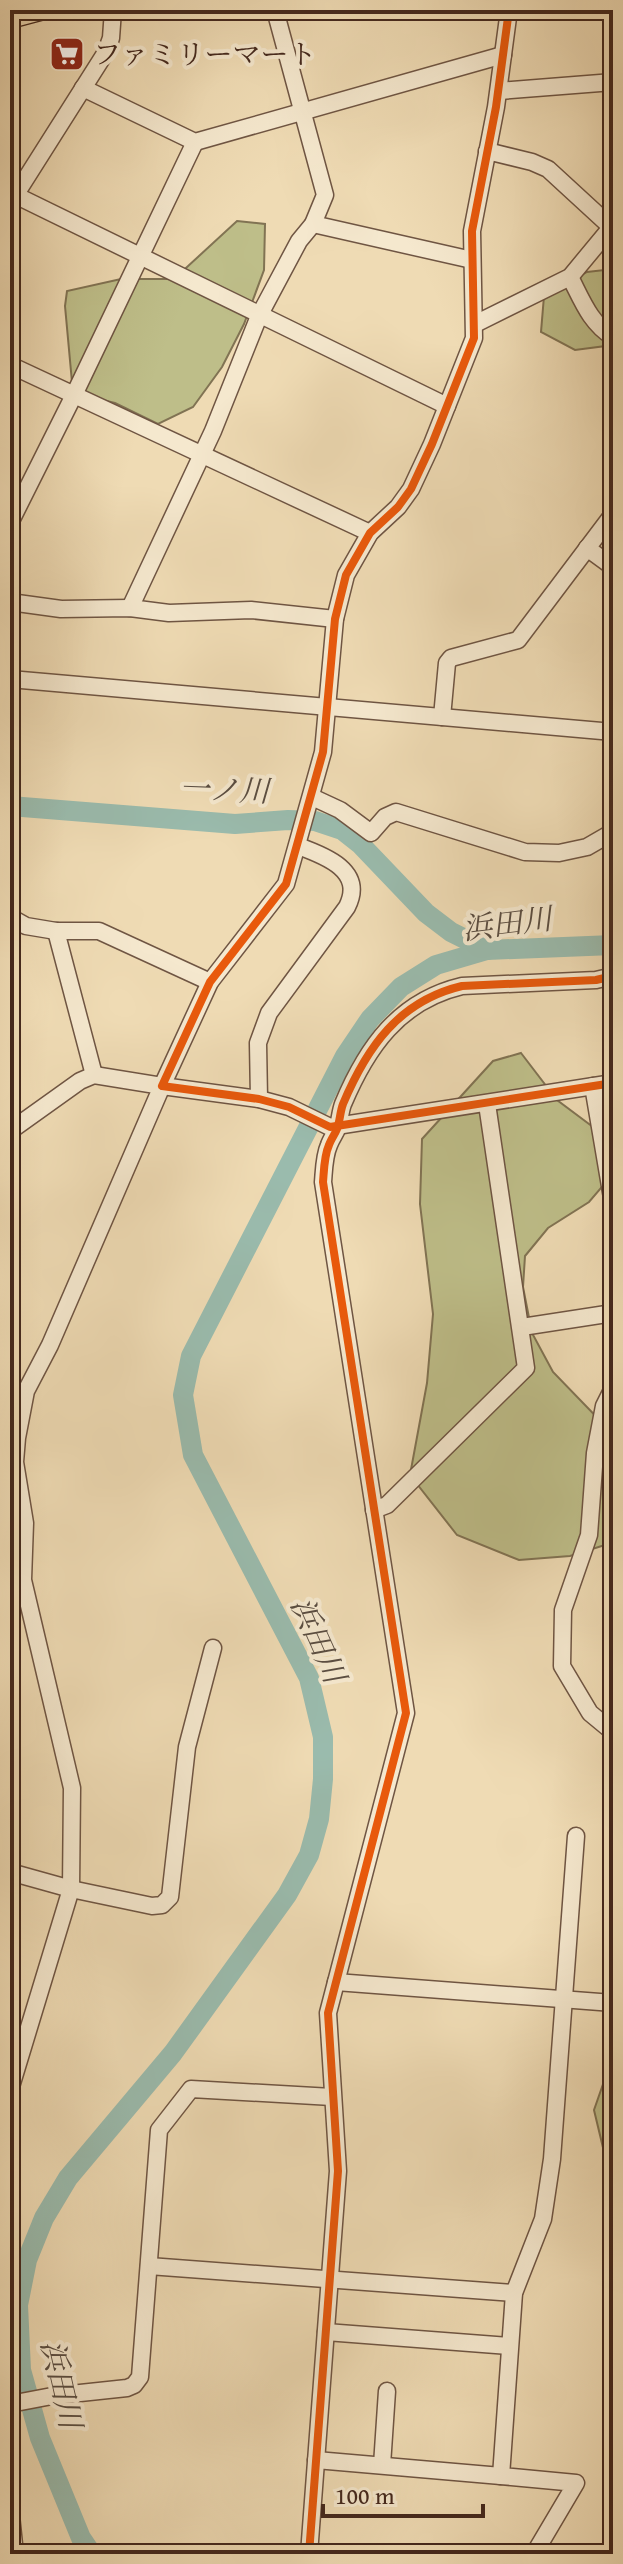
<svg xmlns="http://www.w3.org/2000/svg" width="623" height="2564" font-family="'Gentium Book Plus','Noto Serif JP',serif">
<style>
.green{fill:#bebe89;stroke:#817353;stroke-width:2}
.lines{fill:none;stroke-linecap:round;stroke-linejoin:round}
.stream{stroke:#788073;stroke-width:3}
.river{stroke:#9abbad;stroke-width:20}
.minor-casing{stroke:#6f5543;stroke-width:19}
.major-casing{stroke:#44281d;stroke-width:23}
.minor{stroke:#f5e8ce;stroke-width:16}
.major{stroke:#efdbb4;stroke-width:20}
.cycleway-casing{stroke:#f5e8ce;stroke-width:13}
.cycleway{stroke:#e8590c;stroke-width:8}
.labels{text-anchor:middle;stroke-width:8;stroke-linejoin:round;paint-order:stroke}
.poi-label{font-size:28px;fill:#44281d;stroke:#f5e8ce;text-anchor:start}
.water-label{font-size:30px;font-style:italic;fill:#5a4d41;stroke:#f5e8ce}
</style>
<rect width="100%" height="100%" fill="#efdbb4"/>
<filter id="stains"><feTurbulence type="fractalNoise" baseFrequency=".0025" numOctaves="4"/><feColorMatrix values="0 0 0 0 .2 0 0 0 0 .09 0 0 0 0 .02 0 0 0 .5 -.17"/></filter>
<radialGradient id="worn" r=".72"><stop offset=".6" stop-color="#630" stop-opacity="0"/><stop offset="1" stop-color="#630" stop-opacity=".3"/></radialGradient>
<g class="green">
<polygon points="237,221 265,224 264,270 244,324 222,367 193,407 158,424 115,403 73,393 65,306 67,291 121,279 174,279"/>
<polygon points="613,269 613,345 575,350 541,332 544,296 587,272"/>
<polygon points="521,1053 557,1100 593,1127 613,1146 613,1174 589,1202 548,1228 525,1256 523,1287 532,1333 553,1372 613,1434 613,1470 603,1488 605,1545 570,1556 519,1560 457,1535 410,1475 427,1383 433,1314 420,1204 422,1139 493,1061"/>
<polygon points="613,2064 613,2169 605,2156 594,2110 609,2067"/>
</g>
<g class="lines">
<polyline class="stream" points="10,2307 18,2305"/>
<g class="river">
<polyline points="10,806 235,824 288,820 315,821 342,830 361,845 426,913 451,932 487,950"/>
<polyline points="92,2554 81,2538 40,2438 21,2370 18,2305 27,2260 44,2218 68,2178 173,2053 287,1895 309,1855 319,1819 323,1779 323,1737 309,1678 193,1455 183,1395 191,1356 345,1056 370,1019 401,987 436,965 487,950 613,945"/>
</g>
<g class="minor-casing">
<g id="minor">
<polyline points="509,10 496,107 472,231 474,338 432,444 411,489 398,507 370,533 346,575 335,619 323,752 286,884 210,982 162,1086 259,1099 289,1107 330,1127 613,1083"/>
<polyline points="83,88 195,142 503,55"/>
<polyline points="499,91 613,82"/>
<polyline points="487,151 532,162 548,169 610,226"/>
<polyline points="15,195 447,406"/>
<polyline points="11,202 106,52 111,38 113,10"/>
<polyline points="313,224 472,260"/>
<path d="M570 277C582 300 590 323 613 337"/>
<polyline points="475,324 570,277 613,225"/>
<polyline points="10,365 370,533"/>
<polyline points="10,523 74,395 195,142"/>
<polyline points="587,548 613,567"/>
<polyline points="10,602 61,609 130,608 169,613 251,610 335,619"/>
<polyline points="130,608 213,431 259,316 299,241 313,224 325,195 275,10"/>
<polyline points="10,679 613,732"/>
<polyline points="442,717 447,663 451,658 518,640 613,514"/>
<polyline points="312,797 340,810 371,833 385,817 396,812 525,852 559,853 587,847 613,832"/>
<polyline points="10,917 26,926 56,931 99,931 210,982"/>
<polyline points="56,931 94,1075"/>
<polyline points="593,1086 613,1204"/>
<path d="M259 1099 258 1043 269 1013 347 907C365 871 326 856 298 846"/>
<polyline points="10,1131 80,1081 94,1075 162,1086 50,1345 26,1391 17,1438 15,1462 25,1523 23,1580 72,1788 71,1889 10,2090"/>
<polyline points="522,1327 613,1313"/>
<polyline points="613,1388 604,1406 595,1453 589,1535 563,1610 562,1666 590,1713 613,1732"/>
<polyline points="374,1510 387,1505 526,1368 487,1104"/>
<polyline points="10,1872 71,1889 152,1906 162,1905 170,1897 187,1747 213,1648"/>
<polyline points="336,1982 613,2003"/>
<polyline points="149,2266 514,2293"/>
<polyline points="326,2332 509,2346"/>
<polyline points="10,2404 52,2396 127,2388 134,2385 140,2377 159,2130 191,2089 332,2097"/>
<polyline points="316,2460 501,2476"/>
<polyline points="382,2465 387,2391"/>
<polyline points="10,2506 15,2554"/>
<path d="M309 2554 338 2171 328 2013 406 1713 323 1182C324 1171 324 1156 329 1145 331 1139 335 1134 337 1129 340 1121 340 1112 343 1104 367 1047 399 1001 462 986L596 980 613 976"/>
<polyline points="534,2554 576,2483 501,2476 514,2293 543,2219 552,2159 576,1836"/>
</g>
</g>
<g class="major-casing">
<polyline id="major" points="10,18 40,10"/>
</g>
<use href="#minor" class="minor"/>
<use href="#major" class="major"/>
<g class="cycleway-casing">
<g id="cycleway">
<polyline points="509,10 496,107 472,231 474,338 432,444 411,489 398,507 370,533 346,575 335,619 323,752 286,884 210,982 162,1086 259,1099 289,1107 330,1127 613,1083"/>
<path d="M309 2554 338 2171 328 2013 406 1713 323 1182C324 1171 324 1156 329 1145 331 1139 335 1134 337 1129 340 1121 340 1112 343 1104 367 1047 399 1001 462 986L596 980 613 976"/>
</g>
</g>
<use href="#cycleway" class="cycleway"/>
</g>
<defs>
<g id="supermarket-square" transform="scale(1.8)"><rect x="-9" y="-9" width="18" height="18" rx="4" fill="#8f2418" stroke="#f5e8ce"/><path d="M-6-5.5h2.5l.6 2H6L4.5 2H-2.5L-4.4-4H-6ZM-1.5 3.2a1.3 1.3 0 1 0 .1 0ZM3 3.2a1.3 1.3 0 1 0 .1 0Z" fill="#fff"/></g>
</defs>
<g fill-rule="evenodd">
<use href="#supermarket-square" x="67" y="54"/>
</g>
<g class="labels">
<g class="poi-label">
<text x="93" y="64">ファミリーマート</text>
</g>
<g class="water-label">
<text transform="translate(224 790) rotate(2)" y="10">一ノ川</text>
<text transform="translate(507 924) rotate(-7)" y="10">浜田川</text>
<text transform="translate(318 1640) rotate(66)" y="10">浜田川</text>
<text transform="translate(61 2384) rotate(77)" y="10">浜田川</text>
</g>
</g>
<rect width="623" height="2564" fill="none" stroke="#efdbb4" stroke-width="40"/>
<rect x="12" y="12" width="599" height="2540" fill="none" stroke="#44281d" stroke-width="4"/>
<rect x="20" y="20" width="583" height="2524" fill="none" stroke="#44281d" stroke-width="2"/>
<path d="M323 2504v12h160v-12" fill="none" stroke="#44281d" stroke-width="4"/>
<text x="335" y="2504" font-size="24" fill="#44281d" stroke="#f5e8ce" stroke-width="6" paint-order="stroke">100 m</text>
<rect width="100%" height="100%" filter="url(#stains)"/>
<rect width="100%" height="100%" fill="url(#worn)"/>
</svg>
